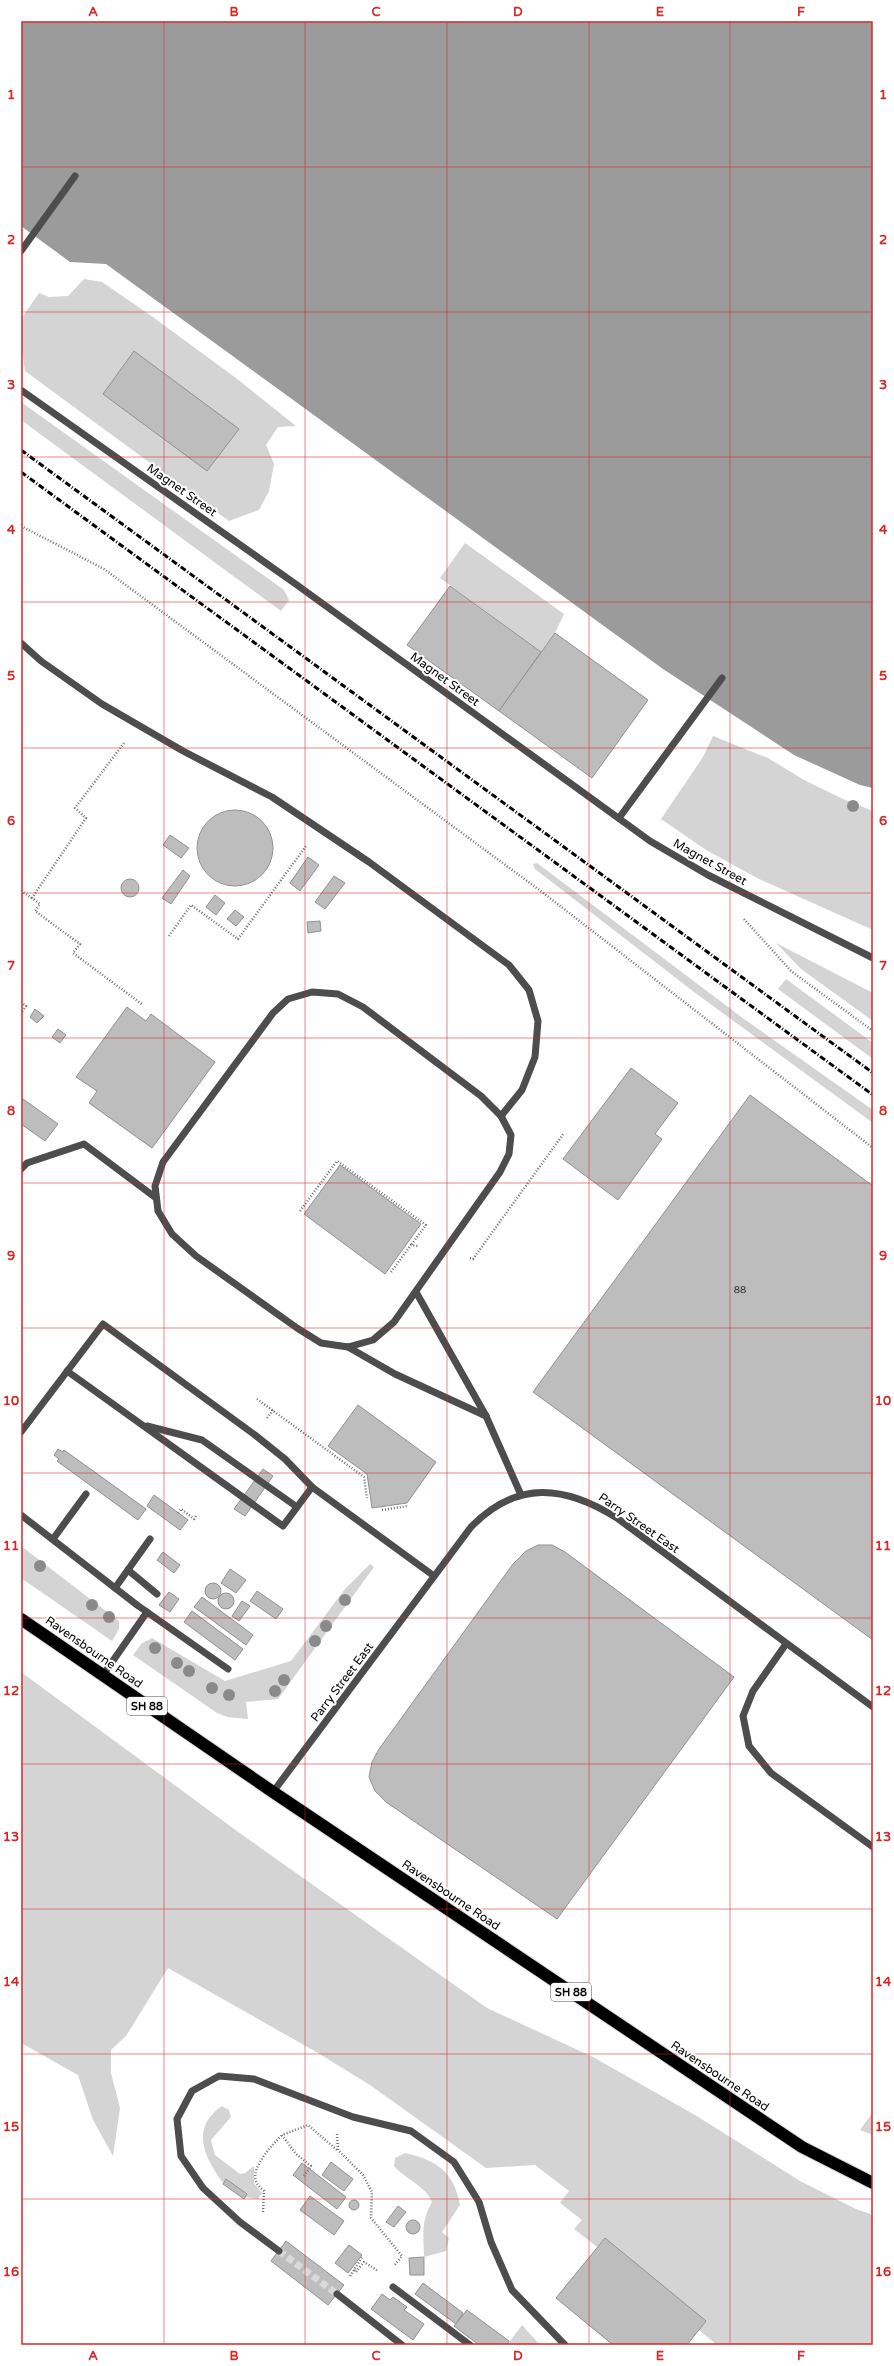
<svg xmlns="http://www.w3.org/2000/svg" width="894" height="2366" font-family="'Varela Round',sans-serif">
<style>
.green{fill:#d4d4d4}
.water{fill:#9b9b9b}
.building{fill:#bdbdbd;stroke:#919191}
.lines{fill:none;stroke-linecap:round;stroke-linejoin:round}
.minor-tunnel{stroke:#d9d9d9;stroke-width:7;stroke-dasharray:7 3.5;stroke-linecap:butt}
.highway-casing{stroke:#dbdbdb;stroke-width:14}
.path{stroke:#6f6f6f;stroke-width:2.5;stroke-dasharray:1 2;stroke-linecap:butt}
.minor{stroke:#4d4d4d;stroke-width:7}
.highway{stroke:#000;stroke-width:12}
.rail{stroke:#000;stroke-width:3;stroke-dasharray:6 2 1 2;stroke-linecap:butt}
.tree{fill:#8a8a8a}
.grid{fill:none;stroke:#d62828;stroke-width:1;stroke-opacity:0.55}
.labels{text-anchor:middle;stroke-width:4;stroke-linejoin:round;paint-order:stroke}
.number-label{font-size:10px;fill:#2f2f2f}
.shield{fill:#fff;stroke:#4c4c4c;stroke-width:1}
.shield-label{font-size:11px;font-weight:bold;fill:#000}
.street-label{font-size:12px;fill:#000;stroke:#fff}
.neatline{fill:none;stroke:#d62828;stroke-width:1.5}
.grid-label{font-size:13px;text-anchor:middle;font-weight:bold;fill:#d62828}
</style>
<rect width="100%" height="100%" fill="#fff"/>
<g class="green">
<polygon points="84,279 102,282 150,315 236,378 296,426 278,427 266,445 274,464 269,491 259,510 229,521 25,371 21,345 21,319 39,293 49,297 68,296"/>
<polygon points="21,402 284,590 289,600 281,611 21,420"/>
<polygon points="465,543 564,614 555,633 541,652 440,578"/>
<polygon points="713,736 768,758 804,780 843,799 873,811 873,930 759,879 706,850 661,819 703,757"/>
<polygon points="537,863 744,1019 873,1110 873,1123 694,992 535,869 533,864"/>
<polygon points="776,943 873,993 873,1021 801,969"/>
<polygon points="786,979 873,1043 873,1059 778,989"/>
<polygon points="21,1546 119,1621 119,1629 112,1641 21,1578"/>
<polygon points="370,1564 374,1567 278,1699 246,1702 248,1719 227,1717 217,1713 133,1655 142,1643 152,1638 225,1681 291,1661 345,1589"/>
<polygon points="21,1672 241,1834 487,2008 593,2057 695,2115 800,2181 856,2209 873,2215 873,2345 717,2345 699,2330 706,2321 605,2239 597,2247 574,2229 582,2220 560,2203 569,2191 535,2165 486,2168 370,2085 318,2053 168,1968 126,2036 111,2050 111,2073 120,2108 113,2156 93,2120 78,2075 21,2043"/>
<path d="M222 2106 229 2110 231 2117 211 2140 215 2155 240 2174 245 2173 254 2166V2183L262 2193 258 2199 245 2197 247 2194 226 2179 223 2183C204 2157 190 2128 222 2106Z"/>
<polygon points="873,2112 873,2135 860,2130"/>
<path d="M405 2153C437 2160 454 2172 460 2205L442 2232 449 2238 446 2251 424 2257C424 2235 420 2223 432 2202 427 2187 404 2178 394 2166L395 2158Z"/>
<polygon points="522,2325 540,2345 507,2345"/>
</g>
<polygon class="water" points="21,21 873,21 873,788 860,785 794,755 663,669 106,264 70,262 21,226"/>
<g class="building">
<polygon points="134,351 239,429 207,471 103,394"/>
<polygon points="450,586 541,652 499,711 407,645"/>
<polygon points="555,633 648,700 592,778 499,711"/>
<circle cx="235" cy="848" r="38"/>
<polygon points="170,835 189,848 181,858 163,845"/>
<polygon points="308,857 319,865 300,891 290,883"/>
<polygon points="183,870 190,876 171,904 162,898"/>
<polygon points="334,876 345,883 325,909 315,902"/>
<circle cx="130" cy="888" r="9"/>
<polygon points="215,895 225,903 216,915 206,907"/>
<polygon points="235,910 244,917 236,926 227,919"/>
<polygon points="320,921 321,931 308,933 307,922"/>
<polygon points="127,1007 146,1021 151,1014 215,1062 152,1148 89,1103 97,1091 76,1077"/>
<polygon points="35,1009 44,1016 37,1023 30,1017"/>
<polygon points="58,1029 66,1035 60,1043 52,1037"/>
<polygon points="631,1068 678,1103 655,1134 662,1139 618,1200 563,1159"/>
<polygon points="750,1095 873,1186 873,1640 533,1392"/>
<polygon points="23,1099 58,1124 45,1141 21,1124 21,1102"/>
<polygon points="340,1165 421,1224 385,1274 304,1214"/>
<polygon points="358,1405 436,1462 407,1503 372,1508 367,1474 328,1446"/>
<polygon points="58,1449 63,1452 64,1450 146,1509 138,1520 57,1461 59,1459 54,1455"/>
<polygon points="263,1469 273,1476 245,1516 234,1509"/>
<polygon points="154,1495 188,1520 180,1530 147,1506"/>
<polygon points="538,1545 552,1545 565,1552 734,1677 557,1919 386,1802 375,1791 369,1777 372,1762 379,1749 513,1564 526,1551"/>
<polygon points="163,1552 180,1565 174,1573 157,1560"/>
<polygon points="230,1569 246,1580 236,1593 221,1583"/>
<circle cx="213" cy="1591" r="8"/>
<polygon points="257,1591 283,1609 276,1619 250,1601"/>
<polygon points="169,1592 179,1599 170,1612 159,1605"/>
<circle cx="226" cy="1601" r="8"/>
<polygon points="202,1597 253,1635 246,1645 194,1607"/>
<polygon points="242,1601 250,1606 239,1621 232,1616"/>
<polygon points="192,1611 243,1649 235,1660 184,1622"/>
<polygon points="331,2162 353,2179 344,2191 322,2175"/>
<polygon points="302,2163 346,2197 337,2209 293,2175"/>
<polygon points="226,2179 247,2194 244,2199 223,2184"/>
<polygon points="310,2196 344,2221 334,2235 300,2210"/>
<circle cx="354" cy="2205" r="5"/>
<polygon points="398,2206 406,2212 394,2227 386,2222"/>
<circle cx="413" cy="2227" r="7"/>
<polygon points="605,2238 706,2321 687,2345 613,2345 556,2298"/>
<polygon points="286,2241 344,2285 328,2305 271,2261"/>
<polygon points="349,2245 362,2255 348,2273 335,2263"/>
<polygon points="424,2257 424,2275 410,2275 409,2258"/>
<polygon points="423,2283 463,2313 456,2324 415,2294"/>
<polygon points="382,2294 390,2300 393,2297 407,2307 404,2310 424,2324 413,2340 371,2309"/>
<polygon points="467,2310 509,2341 507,2345 479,2345 454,2326"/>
</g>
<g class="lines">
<polyline class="minor-tunnel" points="279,2251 337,2294"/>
<g class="highway-casing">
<polyline id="highway" points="21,1619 273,1792 802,2147 873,2183"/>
</g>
<g class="path">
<polyline points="21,526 104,569 542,892 873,1148"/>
<polyline points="124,743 75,808 86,818 32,898 40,904 35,911 80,944 73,953 143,1005"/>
<polyline points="21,891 32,898"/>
<polyline points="744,919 791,971 873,1031"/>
<polyline points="169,936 191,905 238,939 306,846"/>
<polyline points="21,1002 26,1006 21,1013"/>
<polyline points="300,1211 337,1161 426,1225 411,1245"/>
<polyline points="470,1258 473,1259 564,1133"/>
<polyline points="391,1272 411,1245 418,1246"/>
<polyline points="257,1399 364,1477 367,1498"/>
<polyline points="267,1418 273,1410"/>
<polyline points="382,1510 408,1506"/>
<polyline points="178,1513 181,1509 194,1519 196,1516"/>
<polyline points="337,2134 338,2150 363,2175 372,2192 371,2218 402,2256 394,2266"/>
<polyline points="304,2176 311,2166 296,2154 282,2135 308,2125 337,2150"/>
<path d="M263 2212 264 2191C261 2188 257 2185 256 2181 251 2167 273 2144 282 2135"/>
<polyline points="354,2270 356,2272 364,2262 378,2271"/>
<polyline points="350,2276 363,2256"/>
</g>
<g class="minor">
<polyline points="21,251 75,176"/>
<polyline points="21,390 297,585 650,841 708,875 873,958"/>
<polyline points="21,643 41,661 102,704 183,751 272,797 369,862 509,965 529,990 538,1021 535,1057 522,1090 501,1116"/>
<polyline points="619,818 722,678"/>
<polygon points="312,992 338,994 363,1007 481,1096 501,1116 511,1135 509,1154 500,1172 394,1322 373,1340 348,1347 321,1343 297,1328 196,1256 172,1234 158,1211 155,1186 163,1162 273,1013 288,999"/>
<polyline points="21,1169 27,1163 84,1144 156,1198"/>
<polyline points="416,1292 486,1416"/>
<polyline points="348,1347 395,1374 486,1416 521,1495"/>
<polyline points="67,1371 283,1526 312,1487"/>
<polyline points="147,1426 202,1440 297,1507"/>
<polyline points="21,1432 103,1324 255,1435 285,1459 312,1487 434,1576"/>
<polyline points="21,1515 137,1605 228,1669"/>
<polyline points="53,1539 86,1494"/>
<polyline points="128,1570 157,1594"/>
<polyline points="115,1588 150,1539"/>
<polyline points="786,1644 753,1691 743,1716 749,1746 771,1773 873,1847"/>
<polyline points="103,1675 147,1612"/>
<path d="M273 1792 471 1527C517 1480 564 1485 617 1518L873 1707"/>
<polyline points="279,2251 240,2222 203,2188 181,2156 177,2119 192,2091 219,2076 254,2079 353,2117 411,2131 454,2162 479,2202 491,2242 512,2290 565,2345"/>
<polyline points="393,2287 470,2345"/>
<polyline points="337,2294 402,2345"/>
</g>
<use href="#highway" class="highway"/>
<g class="rail">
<polyline points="21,450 873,1073"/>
<polyline points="21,472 873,1095"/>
</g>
</g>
<g class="tree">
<circle cx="853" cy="806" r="6"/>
<circle cx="40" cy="1566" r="6"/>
<circle cx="345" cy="1600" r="6"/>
<circle cx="92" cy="1605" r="6"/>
<circle cx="109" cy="1617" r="6"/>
<circle cx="326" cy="1626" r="6"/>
<circle cx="315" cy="1641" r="6"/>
<circle cx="155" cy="1648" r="6"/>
<circle cx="177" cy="1663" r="6"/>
<circle cx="189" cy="1671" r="6"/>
<circle cx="284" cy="1680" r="6"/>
<circle cx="212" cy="1688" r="6"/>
<circle cx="275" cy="1691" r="6"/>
<circle cx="229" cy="1695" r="6"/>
</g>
<path class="grid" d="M164 21V2345M305 21V2345M447 21V2345M589 21V2345M730 21V2345M21 167H873M21 312H873M21 457H873M21 602H873M21 748H873M21 893H873M21 1038H873M21 1183H873M21 1328H873M21 1473H873M21 1618H873M21 1764H873M21 1909H873M21 2054H873M21 2199H873"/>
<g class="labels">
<g class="number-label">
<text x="740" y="1293">88</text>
</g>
<g class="shield">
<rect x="127" y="1697" width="40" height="18" rx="3"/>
<rect x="551" y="1983" width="40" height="18" rx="3"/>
</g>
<g class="shield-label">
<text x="147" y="1710">SH 88</text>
<text x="571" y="1996">SH 88</text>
</g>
<g class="street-label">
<text transform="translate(182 490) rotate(35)" y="4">Magnet Street</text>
<text transform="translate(445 679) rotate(36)" y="4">Magnet Street</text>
<text transform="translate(710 862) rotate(29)" y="4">Magnet Street</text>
<text transform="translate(639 1523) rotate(35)" y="4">Parry Street East</text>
<text transform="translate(94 1652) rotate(35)" y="4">Ravensbourne Road</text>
<text transform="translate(342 1682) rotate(-53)" y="4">Parry Street East</text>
<text transform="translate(451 1895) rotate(34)" y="4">Ravensbourne Road</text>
<text transform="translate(720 2076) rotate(34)" y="4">Ravensbourne Road</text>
</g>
</g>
<rect width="894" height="2366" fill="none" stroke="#ffffff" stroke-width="44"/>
<rect x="22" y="22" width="850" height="2322" class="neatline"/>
<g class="grid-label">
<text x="93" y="16">A</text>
<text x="234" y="16">B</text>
<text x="376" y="16">C</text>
<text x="518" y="16">D</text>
<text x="660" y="16">E</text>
<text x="801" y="16">F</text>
<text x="11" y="99">1</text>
<text x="883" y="99">1</text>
<text x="11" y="244">2</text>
<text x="883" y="244">2</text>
<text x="11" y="389">3</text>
<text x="883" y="389">3</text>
<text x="11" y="534">4</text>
<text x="883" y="534">4</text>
<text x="11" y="680">5</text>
<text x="883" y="680">5</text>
<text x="11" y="825">6</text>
<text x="883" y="825">6</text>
<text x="11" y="970">7</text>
<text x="883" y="970">7</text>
<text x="11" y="1115">8</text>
<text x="883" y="1115">8</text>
<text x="11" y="1260">9</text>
<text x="883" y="1260">9</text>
<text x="11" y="1405">10</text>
<text x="883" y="1405">10</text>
<text x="11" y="1550">11</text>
<text x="883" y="1550">11</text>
<text x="11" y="1695">12</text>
<text x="883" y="1695">12</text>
<text x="11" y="1841">13</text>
<text x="883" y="1841">13</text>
<text x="11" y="1986">14</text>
<text x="883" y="1986">14</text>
<text x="11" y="2131">15</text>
<text x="883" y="2131">15</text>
<text x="11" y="2276">16</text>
<text x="883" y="2276">16</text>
<text x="93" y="2360">A</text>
<text x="234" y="2360">B</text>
<text x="376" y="2360">C</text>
<text x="518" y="2360">D</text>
<text x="660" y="2360">E</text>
<text x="801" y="2360">F</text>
</g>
</svg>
